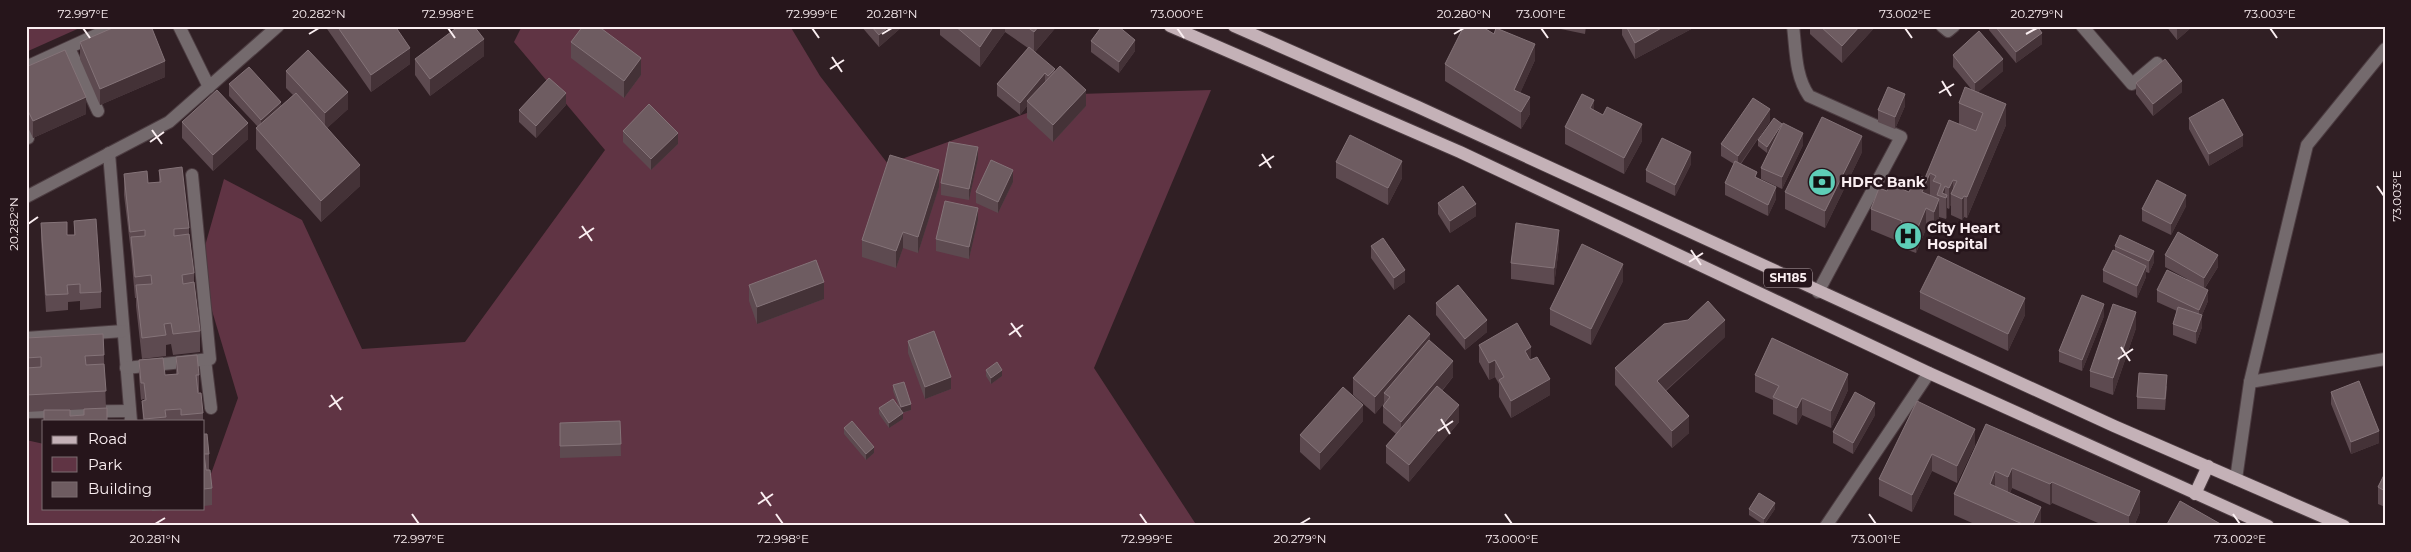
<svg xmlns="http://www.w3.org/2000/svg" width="2411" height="552" font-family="Montserrat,sans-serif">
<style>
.green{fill:#603444}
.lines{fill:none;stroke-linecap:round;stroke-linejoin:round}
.street-casing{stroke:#4c3c41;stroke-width:14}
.primary-casing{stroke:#4c3c41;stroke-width:14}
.street{stroke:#746a6d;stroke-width:12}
.primary{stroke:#c4b1b7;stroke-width:12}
.wall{fill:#5d4a50}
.shaded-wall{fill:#443237}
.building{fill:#6e5c61;stroke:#847378}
.ticks{fill:none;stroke:#faeef1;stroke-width:2}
.labels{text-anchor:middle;stroke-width:5;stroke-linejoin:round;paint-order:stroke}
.shield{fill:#26151b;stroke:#baadb1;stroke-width:1}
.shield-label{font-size:12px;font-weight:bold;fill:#faeef1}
.poi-label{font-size:14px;font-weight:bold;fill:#faeef1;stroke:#26151b;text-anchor:start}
.neatline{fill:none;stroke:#faeef1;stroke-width:2}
.ticks-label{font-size:12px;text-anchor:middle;fill:#faeef1}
</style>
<rect width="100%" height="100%" fill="#301f24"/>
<g class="green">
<polygon points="26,26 84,26 26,52"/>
<polygon points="522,26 790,26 820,76 888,164 1079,94 1211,90 1094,368 1197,526 26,526 26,440 44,444 44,508 204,508 204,485 207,485 238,398 199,267 224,179 302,220 362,349 465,342 605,150 514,42"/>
</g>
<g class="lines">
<g class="street-casing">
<g id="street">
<polyline points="179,26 209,87"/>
<path d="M1793 26C1796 50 1795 76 1809 96L1901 137 1818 292"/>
<polyline points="1942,26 1948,31 1954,26"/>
<polyline points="2082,26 2132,84 2157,63"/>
<polyline points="69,48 98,111"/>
<polyline points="26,67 116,26"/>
<polyline points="26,134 28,138"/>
<polyline points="109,153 131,421"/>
<polyline points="26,197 169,122 278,26"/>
<polyline points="26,338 123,331"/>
<polyline points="205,360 211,408"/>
<polyline points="126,368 210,359 192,175"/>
<polyline points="2250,382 2385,359"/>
<polyline points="26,412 130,411"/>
<polyline points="2236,479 2250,382 2307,145 2385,49"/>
<polyline points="1826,526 1929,373"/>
</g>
</g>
<g class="primary-casing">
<g id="primary">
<polyline points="1170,26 1460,152 1929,373 2268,526"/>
<polyline points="1234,26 1418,107 2114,426 2344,526"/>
<polyline points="2195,494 2208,466"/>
</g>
</g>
<use href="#street" class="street"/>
<use href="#primary" class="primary"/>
</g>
<g class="wall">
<polygon points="325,26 395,26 410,64 371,92"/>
<polygon points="861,26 903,26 879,47"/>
<polygon points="940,26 1057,26 1035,52 1055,71 1086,106 1053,142 1027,118 1027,106 1020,115 997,96 997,84 1028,48 1005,32 980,67 940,35"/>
<polygon points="1556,26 1586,26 1585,34 1556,28"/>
<polygon points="1622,26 1697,26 1635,59 1622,35"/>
<polygon points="1810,26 1876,26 1842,63 1810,34"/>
<polygon points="1989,26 2037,26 2042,44 2016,63 1989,30"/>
<polygon points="2166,26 2193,26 2177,40"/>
<polygon points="1091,41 1135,51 1119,73 1091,52"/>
<polygon points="80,42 165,77 100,105 80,59"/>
<polygon points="571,42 641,75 624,98 571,58"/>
<polygon points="1953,55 2003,71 1978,92 2006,125 1967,218 1964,217 1962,220 1951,215 1951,204 1949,209 1947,208 1947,216 1946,219 1939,217 1939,220 1934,233 1926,229 1916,253 1900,247 1900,242 1871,230 1871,209 1887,191 1909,192 1925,178 1959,124 1959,103 1972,90 1953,67"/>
<polygon points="484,56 430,96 415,75 415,59"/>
<polygon points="1535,60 1520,93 1530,114 1521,129 1445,81 1445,64"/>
<polygon points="26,67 86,114 33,138 26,123"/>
<polygon points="286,71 348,109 327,128 360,186 321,222 256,149 256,128 258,127 229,96 229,84 281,106 293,95 286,88"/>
<polygon points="2136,83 2182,92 2153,116 2136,94"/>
<polygon points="566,105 536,138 519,122 519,110"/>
<polygon points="1905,106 1895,129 1878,122 1878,110"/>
<polygon points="1594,111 1642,141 1624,174 1565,144 1565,127"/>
<polygon points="2189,118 2243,146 2209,166 2189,129"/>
<polygon points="1770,121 1741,164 1757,178 1776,199 1768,216 1725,195 1725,183 1734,164 1721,156 1721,144"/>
<polygon points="182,122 248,139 213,171 182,138"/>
<polygon points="623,131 678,144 651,170 623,142"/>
<polygon points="1758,140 1803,145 1782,189 1761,179 1761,168 1771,147 1767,153 1758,146"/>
<polygon points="1862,152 1825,228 1785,209 1785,192"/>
<polygon points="978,159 969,200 941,195 941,183"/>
<polygon points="1336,162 1402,178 1388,205 1336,178"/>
<polygon points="1691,164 1675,196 1646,182 1646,170"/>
<polygon points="159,170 189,228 189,234 194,273 194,282 200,331 200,352 173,355 171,344 166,345 166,356 142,359 136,306 136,298 135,298 131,253 124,195 124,174 148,183 159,182"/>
<polygon points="1013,182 998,213 976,203 976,192"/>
<polygon points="939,187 918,253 903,248 896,268 862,257 862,240"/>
<polygon points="1438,203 1476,216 1450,233 1438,214"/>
<polygon points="2186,206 2171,235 2142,221 2142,209"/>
<polygon points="978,220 969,259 936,251 936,239"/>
<polygon points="74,221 101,292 101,308 80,310 80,301 68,302 68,310 46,312 41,240 41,223 67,235 74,235"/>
<polygon points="1371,246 1405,282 1394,290 1371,258"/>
<polygon points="2115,246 2154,262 2149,273 2146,272 2146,277 2137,298 2103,282 2103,270 2115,251"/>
<polygon points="1559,247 1554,285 1511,279 1511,263"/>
<polygon points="2165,255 2218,267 2205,288 2208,301 2202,315 2202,327 2196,344 2173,335 2173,324 2177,311 2157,302 2157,290 2187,279 2165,267"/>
<polygon points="1623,281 1591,345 1550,325 1550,309"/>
<polygon points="749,285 824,299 757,324 749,301"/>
<polygon points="1920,292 2025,315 2008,351 1920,309"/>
<polygon points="1436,303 1487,332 1465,350 1436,315"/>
<polygon points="2104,316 2082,371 2059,362 2059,351"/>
<polygon points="2136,328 2113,395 2090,387 2090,371"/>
<polygon points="103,334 106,408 70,410 70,416 107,421 44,421 44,411 26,412 26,338"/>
<polygon points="1725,337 1666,391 1689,433 1672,448 1615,385 1615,368"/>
<polygon points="908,341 951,389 925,399 908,353"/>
<polygon points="1430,342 1453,377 1442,391 1459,422 1409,482 1386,463 1386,446 1396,434 1383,423 1383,406 1384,403 1375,414 1353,395 1353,378"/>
<polygon points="1479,345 1531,360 1550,395 1511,418 1499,397 1499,384 1495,377 1489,380 1479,362"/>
<polygon points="176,357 199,375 199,392 197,392 203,413 203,421 143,421 142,401 144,400 144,399 141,400 139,377 139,360 165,375 176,374"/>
<polygon points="986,370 1002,376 991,384 986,376"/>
<polygon points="1755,375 1848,390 1831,428 1802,415 1797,425 1773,414 1773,400 1755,392"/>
<polygon points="893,385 911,410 903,413 903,419 889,428 879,414 879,408 899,407 893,391"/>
<polygon points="2167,386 2165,410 2137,409 2137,397"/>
<polygon points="2331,392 2379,443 2351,454 2331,404"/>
<polygon points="1875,415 1853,454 1833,443 1833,432"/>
<polygon points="620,421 621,456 560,458 560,423"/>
<polygon points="1363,421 1320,470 1300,452 1300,435"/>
<polygon points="1986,424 2140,512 2134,526 2105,526 2052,503 2050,505 2012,488 2010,493 2041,526 1979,526 1954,515 1954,494"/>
<polygon points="844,428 874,453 866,460 844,434"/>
<polygon points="1975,429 1975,445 1957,483 1932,471 1912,512 1879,496 1879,479"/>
<polygon points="204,434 209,454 209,470 212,488 212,505 204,506"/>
<polygon points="2385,473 2385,507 2378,504 2378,487"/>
<polygon points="152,508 172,508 172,509 152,511"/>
<polygon points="1749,509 1775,509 1764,525 1749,515"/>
</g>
<g class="shaded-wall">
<polygon points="889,26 903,26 879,47 879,35"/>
<polygon points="994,26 1005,26 1005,32 980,67 980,47"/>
<polygon points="1039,26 1057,26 1034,53 1034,32"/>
<polygon points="1665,26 1697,26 1635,59 1635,43"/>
<polygon points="1860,26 1876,26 1842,63 1842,46"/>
<polygon points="2177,26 2193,26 2177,40"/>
<polygon points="2042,33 2042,44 2016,63 2016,52"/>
<polygon points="484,39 484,56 430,96 430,79"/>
<polygon points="1135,40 1135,51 1119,73 1119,62"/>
<polygon points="1535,44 1535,60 1514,107 1514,90"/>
<polygon points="410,48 410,64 371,92 371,75"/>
<polygon points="641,58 641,75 624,98 624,81"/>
<polygon points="2003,59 2003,71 1975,95 1975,83"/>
<polygon points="165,61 165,77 100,105 100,89"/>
<polygon points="1045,73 1045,85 1027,101 1027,106 1020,115 1020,103"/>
<polygon points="2182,81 2182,92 2153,116 2153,104"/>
<polygon points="1086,90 1086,106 1053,142 1053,125"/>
<polygon points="348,92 348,109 325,130 325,113"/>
<polygon points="566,93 566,105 536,138 536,126"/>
<polygon points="1905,94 1905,106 1895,129 1895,117"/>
<polygon points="86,97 86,114 33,138 33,121"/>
<polygon points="1530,97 1530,114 1521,129 1521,112"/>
<polygon points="1594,100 1594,117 1590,108"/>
<polygon points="281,102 281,114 261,131 261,120"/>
<polygon points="2006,104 2006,125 1967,218 1967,197"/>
<polygon points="1770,109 1770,121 1738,167 1738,156"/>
<polygon points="248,123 248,139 213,171 213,155"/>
<polygon points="1642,124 1642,141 1624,174 1624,158"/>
<polygon points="1783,125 1783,131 1767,153 1767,147"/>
<polygon points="678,133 678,144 651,170 651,159"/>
<polygon points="1803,133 1803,145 1782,189 1782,177"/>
<polygon points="2243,135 2243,146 2209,166 2209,154"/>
<polygon points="1862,136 1862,152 1825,228 1825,211"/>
<polygon points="978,147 978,159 969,200 969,189"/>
<polygon points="1691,152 1691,164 1675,196 1675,185"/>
<polygon points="1402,161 1402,178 1388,205 1388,188"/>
<polygon points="360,165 360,186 321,222 321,201"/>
<polygon points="939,170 939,187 918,253 918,237"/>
<polygon points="1013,170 1013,182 998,213 998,202"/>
<polygon points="1930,173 1930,194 1922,213 1922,192"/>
<polygon points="1953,180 1953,195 1951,194 1951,204 1949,209 1949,188"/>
<polygon points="1945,186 1945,198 1942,193"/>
<polygon points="1776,187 1776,199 1768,216 1768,205"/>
<polygon points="1947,195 1947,216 1946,219 1946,198"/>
<polygon points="2186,195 2186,206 2171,235 2171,224"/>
<polygon points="1964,196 1964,217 1962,220 1962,199"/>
<polygon points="1939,199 1939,220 1934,233 1934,212"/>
<polygon points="1476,204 1476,216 1450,233 1450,221"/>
<polygon points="978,208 978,220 969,259 969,247"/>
<polygon points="1926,208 1926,229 1916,253 1916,232"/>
<polygon points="1559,230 1559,247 1554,285 1554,268"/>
<polygon points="903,232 903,248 896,268 896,251"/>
<polygon points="2154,251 2154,262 2149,273 2149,261"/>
<polygon points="2218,255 2218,267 2204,289 2204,278"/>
<polygon points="1623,264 1623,281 1591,345 1591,329"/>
<polygon points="2146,266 2146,277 2137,298 2137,286"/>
<polygon points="1405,270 1405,282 1394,290 1394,278"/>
<polygon points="824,282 824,299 757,324 757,307"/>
<polygon points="2208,290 2208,301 2199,322 2199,310"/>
<polygon points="2025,298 2025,315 2008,351 2008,334"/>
<polygon points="2104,304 2104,316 2082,371 2082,360"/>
<polygon points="2136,312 2136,328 2113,395 2113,378"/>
<polygon points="2202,315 2202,327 2196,344 2196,332"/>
<polygon points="1487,320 1487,332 1465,350 1465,339"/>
<polygon points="1725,320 1725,337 1657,398 1657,381"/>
<polygon points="1430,334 1430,351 1384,393 1384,403 1375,414 1375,397"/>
<polygon points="1531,347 1531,364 1525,351"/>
<polygon points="1495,360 1495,377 1489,380 1489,363"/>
<polygon points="1453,361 1453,377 1401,439 1401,422"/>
<polygon points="1002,370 1002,376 991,384 991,378"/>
<polygon points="1848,374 1848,390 1831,428 1831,411"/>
<polygon points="951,377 951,389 925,399 925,387"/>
<polygon points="1550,379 1550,395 1511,418 1511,401"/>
<polygon points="1802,398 1802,415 1797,425 1797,408"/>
<polygon points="1875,403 1875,415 1853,454 1853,443"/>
<polygon points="911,404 911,410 901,413 901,407"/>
<polygon points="1363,405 1363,421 1320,470 1320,453"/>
<polygon points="1459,405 1459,422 1409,482 1409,465"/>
<polygon points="903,413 903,419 889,428 889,423"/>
<polygon points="1689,416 1689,433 1672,448 1672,431"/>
<polygon points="1975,429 1975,445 1957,483 1957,466"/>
<polygon points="2379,431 2379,443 2351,454 2351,442"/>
<polygon points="874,447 874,453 866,460 866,454"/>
<polygon points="1932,454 1932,471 1912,512 1912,495"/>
<polygon points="2012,468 2012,488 2008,498 2008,477"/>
<polygon points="1995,471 1995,492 1990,484"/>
<polygon points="2052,482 2052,503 2050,505 2050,484"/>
<polygon points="2140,491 2140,512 2134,526 2129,526 2129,516"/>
<polygon points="1775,503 1775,509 1764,525 1764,519"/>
<polygon points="2041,507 2041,526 2032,526"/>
</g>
<g class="building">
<polygon points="117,26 151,26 165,61 100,89 80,42"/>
<polygon points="337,26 395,26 410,48 371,75"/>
<polygon points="459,26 474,26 484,39 430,79 415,59"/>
<polygon points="583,26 598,26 641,58 624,81 571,42"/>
<polygon points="871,26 889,26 879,35"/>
<polygon points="955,26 994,26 980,47"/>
<polygon points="1026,26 1039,26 1034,32"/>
<polygon points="1102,26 1118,26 1135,40 1119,62 1091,41"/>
<polygon points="1464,26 1481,26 1494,34 1496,28 1535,44 1514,90 1530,97 1521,112 1445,64"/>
<polygon points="1626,26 1665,26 1635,43"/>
<polygon points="1820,26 1860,26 1842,46"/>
<polygon points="1995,26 2037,26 2042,33 2016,52"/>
<polygon points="1979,31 2003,59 1975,83 1953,55"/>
<polygon points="1029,47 1055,69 1048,76 1045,73 1020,103 997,84"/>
<polygon points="65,50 86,97 33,121 26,107 26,67"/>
<polygon points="308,50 348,92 325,113 286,71"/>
<polygon points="2165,59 2182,81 2153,104 2136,83"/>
<polygon points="1060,66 1086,90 1053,125 1027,101"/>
<polygon points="249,67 281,102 261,120 229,84"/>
<polygon points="549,78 566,93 536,126 519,110"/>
<polygon points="1888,87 1905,94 1895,117 1878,110"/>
<polygon points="1965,87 2006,104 1967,197 1964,196 1962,199 1951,194 1957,181 1953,180 1949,188 1945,186 1942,193 1947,195 1946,198 1937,195 1941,184 1933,181 1936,176 1930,173 1922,192 1939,199 1934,212 1926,208 1916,232 1900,226 1902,221 1871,209 1879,188 1887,191 1890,184 1909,192 1917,175 1925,178 1949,120 1976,131 1983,113 1959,103"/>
<polygon points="217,90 248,123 213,155 182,122"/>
<polygon points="296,93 360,165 321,201 256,128"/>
<polygon points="1582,94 1594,100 1590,108 1603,115 1607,107 1642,124 1624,158 1565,127"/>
<polygon points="1753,98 1770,109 1738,156 1721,144"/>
<polygon points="2223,99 2243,135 2209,154 2189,118"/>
<polygon points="649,104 678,133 651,159 623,131"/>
<polygon points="1822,117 1862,136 1825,211 1785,192"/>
<polygon points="1774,118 1782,124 1767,147 1758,140"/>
<polygon points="1783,123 1803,133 1782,177 1761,168"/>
<polygon points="1350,135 1402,161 1388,188 1336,162"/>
<polygon points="1662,138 1691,152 1675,185 1646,170"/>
<polygon points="949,142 978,147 969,189 941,183"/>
<polygon points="890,155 939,170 918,237 903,232 896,251 862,240"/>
<polygon points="991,160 1013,170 998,202 976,192"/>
<polygon points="1735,161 1757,172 1755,177 1776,187 1768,205 1725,183"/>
<polygon points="182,167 189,228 174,229 174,236 189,234 194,273 182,275 183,284 194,282 200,331 173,334 171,323 164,324 166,335 142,338 136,285 152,284 151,275 135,277 131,237 145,236 145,230 130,232 124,174 147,171 148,183 161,182 159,170"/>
<polygon points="2157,180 2186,195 2171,224 2142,209"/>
<polygon points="1463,186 1476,204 1450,221 1438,203"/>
<polygon points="945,201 978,208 969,247 936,239"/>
<polygon points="96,219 101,292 80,293 80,284 67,285 68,294 46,295 41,223 67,222 67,235 75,235 74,221"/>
<polygon points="1516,223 1559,230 1554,268 1511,263"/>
<polygon points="2178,232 2218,255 2204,278 2165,255"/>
<polygon points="2120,235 2154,251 2149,261 2115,246"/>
<polygon points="1383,238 1405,270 1394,278 1371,246"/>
<polygon points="1582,244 1623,264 1591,329 1550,309"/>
<polygon points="2113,250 2146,266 2137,286 2103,270"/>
<polygon points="1938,256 2025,298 2008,334 1920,292"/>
<polygon points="816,260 824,282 757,307 749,285"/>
<polygon points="2167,270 2208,290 2199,310 2157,290"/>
<polygon points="1458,285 1487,320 1465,339 1436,303"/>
<polygon points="2082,295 2104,304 2082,360 2059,351"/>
<polygon points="1708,301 1725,320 1657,381 1689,416 1672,431 1615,368 1664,324 1688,320"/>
<polygon points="2113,304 2136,312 2113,378 2090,371"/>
<polygon points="2178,307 2202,315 2196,332 2173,324"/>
<polygon points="1409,315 1430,334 1375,397 1353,378"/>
<polygon points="1517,323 1531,347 1525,351 1530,360 1537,357 1550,379 1511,401 1499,380 1504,377 1495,360 1489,363 1479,345"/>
<polygon points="934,331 951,377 925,387 908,341"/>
<polygon points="103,334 104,355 85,356 86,365 104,364 106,391 26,395 26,368 41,367 41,357 26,358 26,338"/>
<polygon points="1772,338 1848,374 1831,411 1802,398 1797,408 1773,397 1779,386 1755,375"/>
<polygon points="1429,340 1453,361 1401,422 1383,406 1390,397 1384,393"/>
<polygon points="197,355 199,375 196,375 198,393 201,393 203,413 181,415 181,409 165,410 166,417 144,419 142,401 146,400 144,383 141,383 139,360 163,358 165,375 178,374 176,357"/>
<polygon points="997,362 1002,370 991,378 986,370"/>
<polygon points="2139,373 2167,375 2165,399 2137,397"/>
<polygon points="2359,381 2379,431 2351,442 2331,392"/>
<polygon points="904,382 911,404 901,407 893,385"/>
<polygon points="1437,386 1459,405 1409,465 1386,446"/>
<polygon points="1343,387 1363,405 1320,453 1300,435"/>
<polygon points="1855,392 1875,403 1853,443 1833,432"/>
<polygon points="893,399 903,413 889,423 879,408"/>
<polygon points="1917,401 1975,429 1957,466 1932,454 1912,495 1879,479"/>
<polygon points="107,408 107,421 44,421 44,410 70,410 70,416 84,415 84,409"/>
<polygon points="620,421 621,444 560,446 560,423"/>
<polygon points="852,421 874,447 866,454 844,428"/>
<polygon points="1986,424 2140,491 2129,516 2052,482 2050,484 2012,468 2008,477 1995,471 1990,484 2041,507 2032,526 2027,526 1954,494"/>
<polygon points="204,434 207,434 209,454 204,454 206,470 210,470 212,488 204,489"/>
<polygon points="2385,473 2385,491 2378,487"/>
<polygon points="1759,493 1775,503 1764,519 1749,509"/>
<polygon points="2180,501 2224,526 2166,526"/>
</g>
<path class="ticks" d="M83 28 90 38M448 28 455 38M812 28 819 38M1177 28 1184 38M1541 28 1548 38M1905 28 1912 38M2270 28 2277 38M309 34 319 28M882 34 892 28M1454 34 1464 28M2026 34 2037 28M832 57 842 72M830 69 844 60M1942 81 1951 96M1939 93 1954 84M152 130 162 144M150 142 164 132M1262 154 1271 168M1259 166 1274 156M2377 186 2384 196M28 224 38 217M582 226 592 241M579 238 594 228M1691 250 1701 265M1689 262 1703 253M1011 323 1021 337M1009 335 1023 325M2121 347 2130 361M2118 359 2133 349M331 395 341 410M329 407 343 397M1441 419 1450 434M1438 431 1453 421M761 492 771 506M758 504 773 494M412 514 419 524M776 514 783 524M1140 514 1147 524M1505 514 1512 524M1869 514 1876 524M2233 514 2240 524M155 524 165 518M1300 524 1310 518"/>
<defs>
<g id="bank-disc" transform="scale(1.4375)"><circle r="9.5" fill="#5eceb7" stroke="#26151b"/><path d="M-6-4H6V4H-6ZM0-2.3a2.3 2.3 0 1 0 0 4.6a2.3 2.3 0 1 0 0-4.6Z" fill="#111"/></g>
<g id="hospital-disc" transform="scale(1.4375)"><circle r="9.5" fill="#5eceb7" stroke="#26151b"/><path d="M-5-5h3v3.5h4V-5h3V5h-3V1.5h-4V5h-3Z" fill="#111"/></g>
</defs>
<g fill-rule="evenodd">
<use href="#bank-disc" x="1822" y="182"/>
<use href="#hospital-disc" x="1908" y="236"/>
</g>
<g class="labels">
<rect class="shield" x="1764" y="268.5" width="48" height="19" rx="4"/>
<g class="shield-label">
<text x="1788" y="282">SH185</text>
</g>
<g class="poi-label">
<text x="1841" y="187">HDFC Bank</text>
<text x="1927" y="233">City Heart<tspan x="1927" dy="16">Hospital</tspan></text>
</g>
</g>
<rect width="2411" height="552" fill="none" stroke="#26151b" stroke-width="55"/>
<rect x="42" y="420" width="162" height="90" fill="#26151b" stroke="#7b6c71"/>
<rect x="52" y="436" width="25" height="8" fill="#c4b1b7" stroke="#7b6c71"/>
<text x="88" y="444" font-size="15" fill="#faeef1">Road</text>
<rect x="52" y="457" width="25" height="15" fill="#603444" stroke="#7b6c71"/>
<text x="88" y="470" font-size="15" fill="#faeef1">Park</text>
<rect x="52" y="482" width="25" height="15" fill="#6e5c61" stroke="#7b6c71"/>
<text x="88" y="494" font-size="15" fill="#faeef1">Building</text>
<rect x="28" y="28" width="2356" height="496" class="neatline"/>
<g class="ticks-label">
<text x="83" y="18">72.997°E</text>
<text x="319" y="18">20.282°N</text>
<text x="448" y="18">72.998°E</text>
<text x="812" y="18">72.999°E</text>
<text x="892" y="18">20.281°N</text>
<text x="1177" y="18">73.000°E</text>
<text x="1464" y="18">20.280°N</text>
<text x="1541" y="18">73.001°E</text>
<text x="1905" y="18">73.002°E</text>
<text x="2037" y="18">20.279°N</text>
<text x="2270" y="18">73.003°E</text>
<text transform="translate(2397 196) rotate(-90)" y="4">73.003°E</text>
<text transform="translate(14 224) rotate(-90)" y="4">20.282°N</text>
<text x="155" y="543">20.281°N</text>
<text x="419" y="543">72.997°E</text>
<text x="783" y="543">72.998°E</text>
<text x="1147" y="543">72.999°E</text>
<text x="1300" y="543">20.279°N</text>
<text x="1512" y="543">73.000°E</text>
<text x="1876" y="543">73.001°E</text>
<text x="2240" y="543">73.002°E</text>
</g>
</svg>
